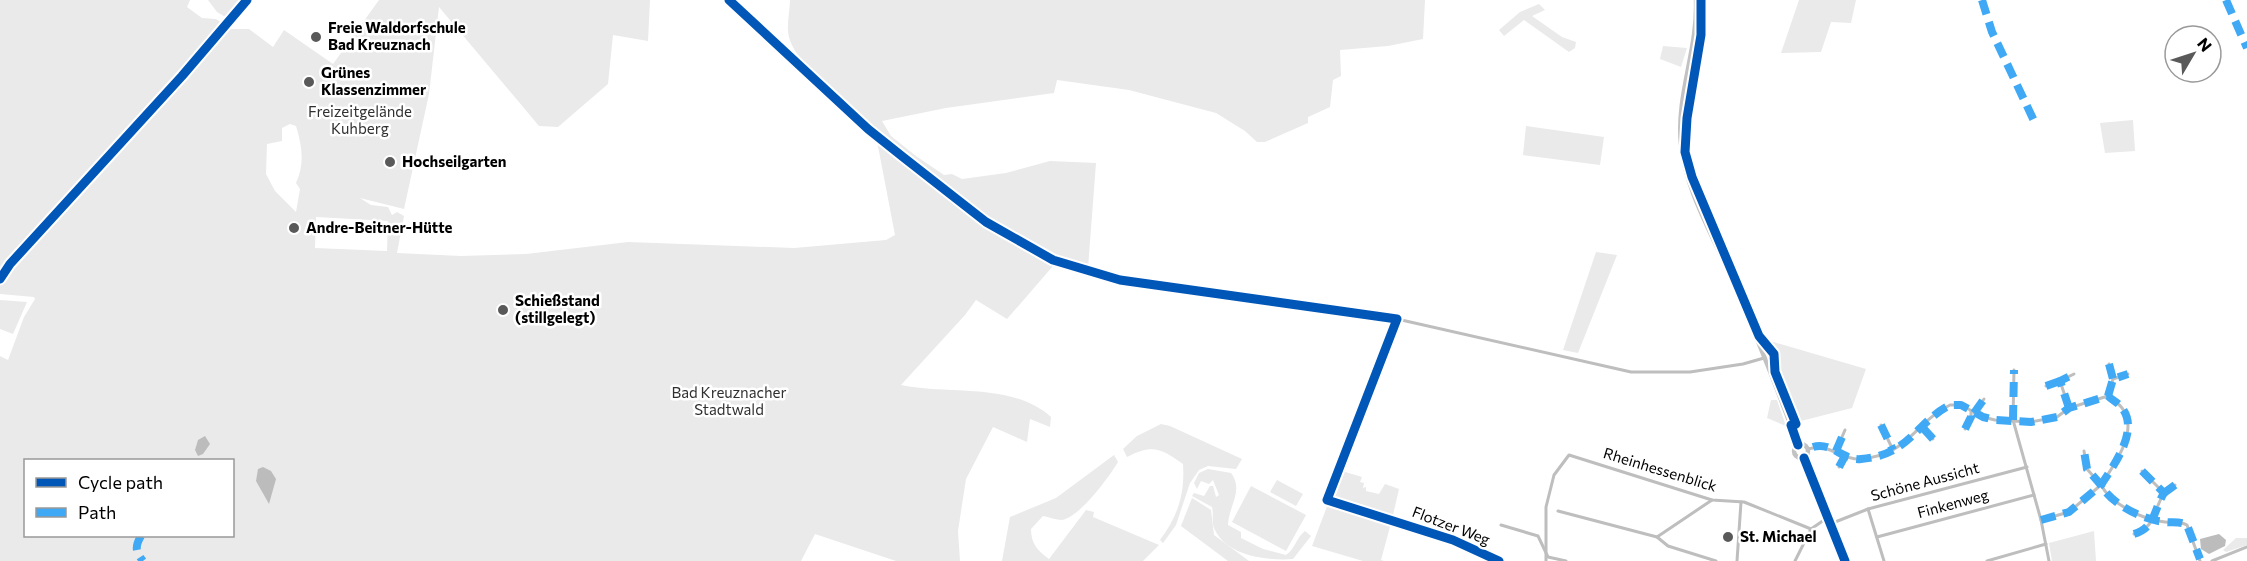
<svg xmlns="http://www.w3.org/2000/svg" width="2247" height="561" font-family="Commissioner,sans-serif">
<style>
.green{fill:#eaeaea;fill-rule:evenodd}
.water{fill:#bcbcbc}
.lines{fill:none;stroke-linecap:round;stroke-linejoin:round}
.street{stroke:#bebebe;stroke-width:3}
.secondary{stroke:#c2c2c2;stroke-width:4.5}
.quiet{stroke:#3fa9f5;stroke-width:8;stroke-dasharray:15 8;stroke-linecap:butt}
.cycleway-casing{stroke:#fff;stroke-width:13}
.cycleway{stroke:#0057b8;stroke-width:9}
.poi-dot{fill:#595959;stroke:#fff;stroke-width:2}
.labels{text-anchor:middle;stroke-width:5;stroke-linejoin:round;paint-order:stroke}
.poi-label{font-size:15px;font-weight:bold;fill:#000;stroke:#fff;text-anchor:start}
.park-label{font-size:15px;fill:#303030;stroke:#fff}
.street-label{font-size:15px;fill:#000;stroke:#fff}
</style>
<rect width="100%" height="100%" fill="#fff"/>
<g class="green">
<path d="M0 0H190L187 7 202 18 216 19 231 29H249L273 47 284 30 333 64 379 0H650L648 41 613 35 608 84 558 127 539 126 439 7 429 94 404 209 360 198 371 205 388 207 392 215 397 212 404 216 397 253 461 256 526 254 628 242 794 248 886 240 895 235 877 141 983 224 1053 266 1007 319 976 300 965 315 901 385C948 395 1012 382 1051 417L1050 427 1030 419 1027 442 993 427 966 479 958 531 960 561H896L815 534 801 561H0V356L8 360 24 317 35 299 34 297 0 294ZM290 124 296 126C302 146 305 163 296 183L300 189 296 212 275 191 266 174 267 144 282 141V128ZM316 217 388 221 387 251 315 248ZM26 460H232V536H26Z"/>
<polygon points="208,0 244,0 227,18 217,12"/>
<path d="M790 0H1425L1423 39 1388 46 1340 50 1341 76 1333 80 1330 107 1308 117V123L1265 142H1257L1245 131 1216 113 1129 90 1057 80 1054 93 946 108 882 121 891 136 916 156 944 175 952 174 962 179 1006 173 1050 161 1096 163 1088 268C1074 263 1058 259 1045 252 996 227 799 85 789 37 786 26 790 11 790 0Z"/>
<polygon points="1799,0 1856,0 1851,23 1831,22 1821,52 1781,53"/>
<polygon points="1539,4 1545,10 1532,16 1562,37 1576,42 1575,48 1569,52 1524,20 1504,36 1499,30 1520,12"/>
<polygon points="1663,46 1687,48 1681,67 1660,59"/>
<polygon points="2133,120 2135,151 2105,153 2100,123"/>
<polygon points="1526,126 1604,137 1600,165 1523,155"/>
<polygon points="1596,252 1617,255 1578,353 1563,350"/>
<polygon points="0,300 27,302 13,334 0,329"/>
<polygon points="1770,341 1866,369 1852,408 1797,422 1777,373 1777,355"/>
<polygon points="1771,400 1777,400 1786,426 1767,418"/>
<path d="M1161 424 1170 426 1242 459 1236 469 1208 466 1199 470 1190 483 1176 525 1163 543 1160 540C1178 516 1185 494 1183 464 1161 448 1152 444 1127 457L1123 449 1137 436Z"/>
<path d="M1114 455 1118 462C1109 477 1080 517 1062 520 1056 520 1049 517 1043 516L1031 529C1031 544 1038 551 1049 559L1086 510 1094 512 1093 517 1159 545 1143 561H1002L1010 517 1056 498Z"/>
<path d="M1208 469 1231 473C1244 490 1229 505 1228 525L1241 532V538L1263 549 1286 555C1295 549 1296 538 1305 531L1311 536 1293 559C1268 561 1227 556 1215 530 1211 523 1214 515 1212 507L1192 496 1194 493 1204 496 1210 486H1213L1216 497 1219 495 1213 480 1209 484 1201 481 1197 489 1194 483 1199 473Z"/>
<polygon points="1342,471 1362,477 1360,482 1364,483 1363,488 1366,487 1366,491 1379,494 1385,484 1399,489 1393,515 1387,517 1333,500 1331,497"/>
<polygon points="1277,480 1303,494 1296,506 1270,492"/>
<polygon points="1251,486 1306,515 1286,551 1232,522"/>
<polygon points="1192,498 1211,510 1214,535 1249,561 1228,561 1181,526"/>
<polygon points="1328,504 1391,523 1381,560 1384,561 1363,561 1312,546"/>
<polygon points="2094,531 2096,561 2052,561 2049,543"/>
<polygon points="2236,538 2247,538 2247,545 2226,552 2223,550"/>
</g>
<g class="water">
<polygon points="205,436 210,444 203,454 198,456 195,450 198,440"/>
<polygon points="263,467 271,471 276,479 269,504 256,481 258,469"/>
<polygon points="2219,534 2226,540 2225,546 2209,554 2201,549 2200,539"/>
</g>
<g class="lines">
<g class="street">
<path d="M729 0C797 63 863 127 937 184 973 212 1008 239 1050 259 1072 269 1096 274 1120 280L1397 319 1631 372H1690L1743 364 1764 358"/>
<polyline points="228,25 247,0"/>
<polyline points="2109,364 2113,379"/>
<polyline points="2014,370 2013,420 2041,520 2049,561"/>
<polyline points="2046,386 2060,381"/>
<polyline points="2108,396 2113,379 2128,374"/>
<polyline points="2069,408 2060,381 2074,374"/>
<polyline points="1974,413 1984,399"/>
<polyline points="1881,425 1893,450"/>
<polyline points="1923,428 1933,439"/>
<polyline points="1965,429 1971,417 1971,411"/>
<path d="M1808 449C1829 442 1840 460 1860 459 1908 456 1915 422 1950 405H1961L1983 417 1995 420 2031 422 2057 417 2069 408 2108 396C2112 400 2119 403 2122 408 2140 431 2113 466 2101 485 2111 504 2143 520 2165 522 2173 523 2179 521 2187 525L2200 561"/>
<polyline points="1836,451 1845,430"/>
<polyline points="1839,467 1845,456"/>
<polyline points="2164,493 2175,485"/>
<polyline points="1868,509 1884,561"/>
<polyline points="1558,511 1657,537 1712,500"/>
<polyline points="2041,520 2069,512 2101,485 2087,469 2084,451"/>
<polyline points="1392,521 1453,540 1499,561"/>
<polyline points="1830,524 1868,509 2027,467"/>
<polyline points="1501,525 1538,536 1548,557 1566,561"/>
<path d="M2134 534C2156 527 2153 511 2164 493L2142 471"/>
<polyline points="1657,537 1668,546 1716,561"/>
<polyline points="1877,537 2034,495"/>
<polyline points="1546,561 1546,507 1554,475 1569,455 1712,500 1744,502 1811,529"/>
<polyline points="1737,561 1741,502"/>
<polyline points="1795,561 1811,529 1827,518"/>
<polyline points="1987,561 2046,544"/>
<polyline points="2212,561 2247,547"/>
</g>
<g class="secondary">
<path d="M1696 0C1698 49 1676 95 1681 144 1686 192 1712 233 1730 276 1755 331 1777 388 1798 445"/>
<circle cx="1801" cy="451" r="7"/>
<polyline points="1804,458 1845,561"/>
</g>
<g class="quiet">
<polyline points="1982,0 1992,32 2036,125"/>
<polyline points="2226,0 2247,48"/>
<polyline points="2109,364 2113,379"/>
<polyline points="2046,386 2060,381"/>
<polyline points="2108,396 2113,379 2128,374"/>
<polyline points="2069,408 2060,381 2074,374"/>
<polyline points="1974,413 1984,399"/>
<polyline points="2013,420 2014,370"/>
<polyline points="1881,425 1893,450"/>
<polyline points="1923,428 1933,439"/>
<polyline points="1965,429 1971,417 1971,411"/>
<path d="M1813 447C1831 441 1843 461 1861 459 1910 455 1915 423 1950 405H1961L1983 417 1995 420 2031 422 2057 417 2069 408 2108 396C2112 400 2119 403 2122 408 2140 431 2113 466 2101 485 2111 504 2143 520 2165 522 2173 523 2179 521 2187 525L2200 559"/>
<polyline points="1836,451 1845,430"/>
<polyline points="1839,467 1845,456"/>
<polyline points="2164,493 2175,485"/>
<polyline points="2041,520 2069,512 2101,485 2087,469 2084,451"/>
<path d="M2134 534C2156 527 2153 511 2164 493L2142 471"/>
<path d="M141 536C135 546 135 551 143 561"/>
</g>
<g class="cycleway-casing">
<g id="cycleway">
<polyline points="729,0 868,129 903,157 986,222 1053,260 1120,280 1397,319 1327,500 1453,540 1499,561"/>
<polyline points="1701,0 1701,35 1687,118 1685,152 1692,177 1759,336 1774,354 1775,372 1796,424 1791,425 1798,445"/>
<polyline points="0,279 10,264 182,76 247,0"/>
<polyline points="1804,458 1845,561"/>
</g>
</g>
<use href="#cycleway" class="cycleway"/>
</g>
<g class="poi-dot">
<circle cx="316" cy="37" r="6"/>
<circle cx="309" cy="82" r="6"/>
<circle cx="390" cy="162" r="6"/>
<circle cx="294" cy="228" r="6"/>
<circle cx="503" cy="310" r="6"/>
<circle cx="1728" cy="537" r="6"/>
</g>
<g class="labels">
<g class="poi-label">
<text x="328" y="33">Freie Waldorfschule<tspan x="328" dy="17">Bad Kreuznach</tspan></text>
<text x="321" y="78">Grünes<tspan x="321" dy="17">Klassenzimmer</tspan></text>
<text x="402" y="167">Hochseilgarten</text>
<text x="306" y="233">Andre-Beitner-Hütte</text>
<text x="515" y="306">Schießstand<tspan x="515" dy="17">(stillgelegt)</tspan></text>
<text x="1740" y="542">St. Michael</text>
</g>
<g class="park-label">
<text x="360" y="117">Freizeitgelände<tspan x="360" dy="17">Kuhberg</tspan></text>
<text x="729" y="398">Bad Kreuznacher<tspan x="729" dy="17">Stadtwald</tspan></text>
</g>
<g class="street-label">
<text transform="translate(1660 470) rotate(17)" y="5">Rheinhessenblick</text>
<text transform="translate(1925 482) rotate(-15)" y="5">Schöne Aussicht</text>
<text transform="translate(1953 504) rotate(-15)" y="5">Finkenweg</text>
<text transform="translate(1451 526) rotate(21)" y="5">Flotzer Weg</text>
</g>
</g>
<rect x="24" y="459" width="210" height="78" fill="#ffffff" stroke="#999999" stroke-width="1.5"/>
<rect x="36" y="478" width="30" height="9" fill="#0057b8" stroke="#999999" stroke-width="1.5"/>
<text x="78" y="489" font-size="18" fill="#000000">Cycle path</text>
<rect x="36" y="508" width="30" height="9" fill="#3fa9f5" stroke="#999999" stroke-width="1.5"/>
<text x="78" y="519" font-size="18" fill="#000000">Path</text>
<g transform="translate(2193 54) rotate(51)"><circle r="28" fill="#ffffff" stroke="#999999" stroke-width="1.5"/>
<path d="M0-4.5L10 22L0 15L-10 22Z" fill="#595959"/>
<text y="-9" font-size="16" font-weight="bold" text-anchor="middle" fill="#000000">N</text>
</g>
</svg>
